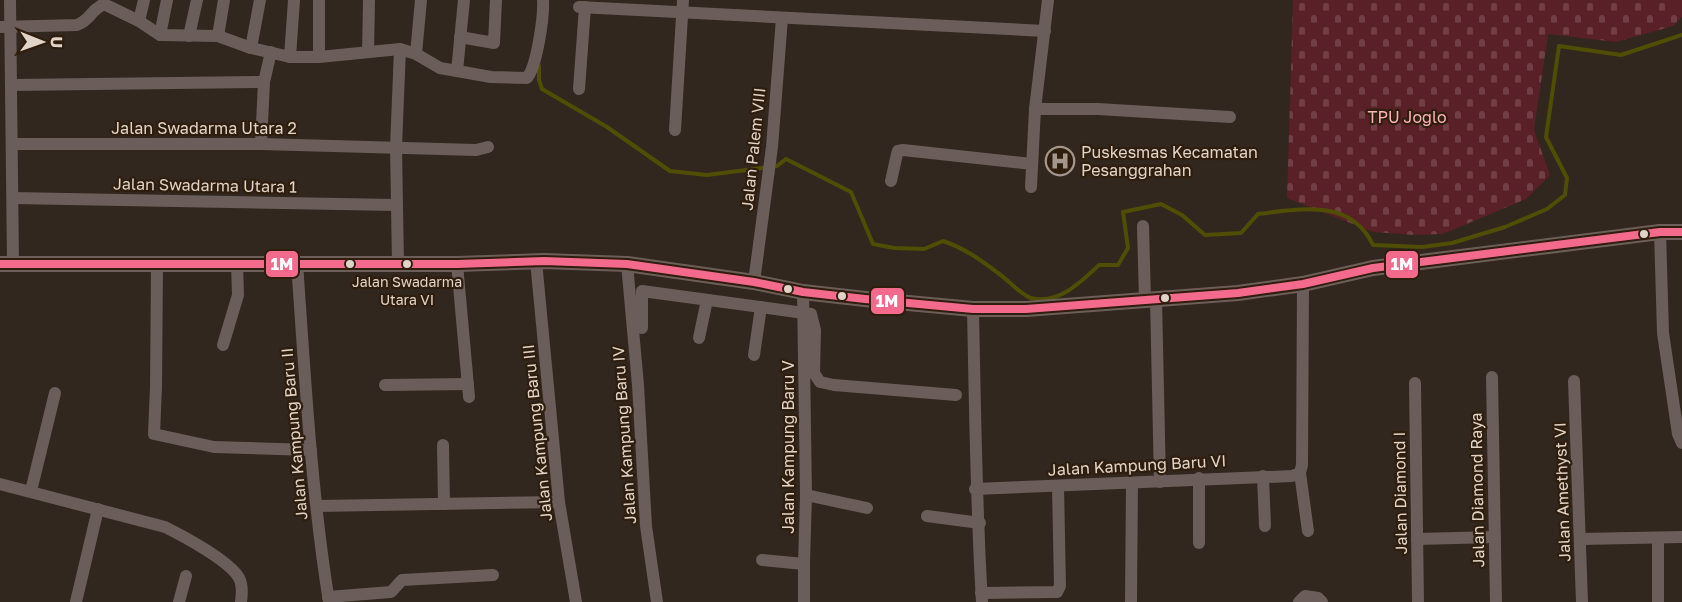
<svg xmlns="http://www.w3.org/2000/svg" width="1682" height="602" font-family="'Golos Text',sans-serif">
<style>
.cemetery{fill:url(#cemetery-stones)}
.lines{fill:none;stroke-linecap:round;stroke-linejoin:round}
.stream{stroke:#4f4e04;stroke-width:4}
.street{stroke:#6a5d5a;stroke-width:12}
.secondary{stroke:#6d5e5a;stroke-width:16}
.bus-1-casing{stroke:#2f1d0d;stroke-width:12}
.bus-1{stroke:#f36a8c;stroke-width:8}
.bus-dot{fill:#e0d4c9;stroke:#2f1d0d;stroke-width:2}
.labels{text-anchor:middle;stroke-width:4.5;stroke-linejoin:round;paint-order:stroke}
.bus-label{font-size:14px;fill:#e0d4c9;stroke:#2f1d0d}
.park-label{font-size:16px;fill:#ffb5bb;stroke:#2f1d0d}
.street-label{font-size:16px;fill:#e0d4c9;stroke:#2f1d0d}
.poi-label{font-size:16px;fill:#e0d4c9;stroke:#2f1d0d;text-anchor:start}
.line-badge{stroke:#2f1d0d;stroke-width:2}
.badge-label{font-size:16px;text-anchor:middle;font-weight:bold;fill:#fff}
</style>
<defs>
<pattern id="cemetery-stones" width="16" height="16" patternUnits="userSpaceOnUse" patternTransform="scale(1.5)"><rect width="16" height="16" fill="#592028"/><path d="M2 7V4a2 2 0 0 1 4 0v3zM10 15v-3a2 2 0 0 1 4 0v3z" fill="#714046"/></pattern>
</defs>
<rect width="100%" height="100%" fill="#31271e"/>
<polygon class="cemetery" points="1293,0 1682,0 1682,17 1673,26 1616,42 1548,34 1534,130 1550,175 1526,199 1443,234 1414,235 1373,232 1287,198"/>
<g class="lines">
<path class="stream" d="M539 66V80L542 89 607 127 670 171 707 175 777 166 786 159 851 192 873 244 894 248 924 249 943 241C964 248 981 260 998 273 1007 279 1022 296 1031 298 1058 305 1081 282 1099 265H1118L1128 248 1123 212 1161 204 1182 215 1205 235 1241 233 1258 214C1300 209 1351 198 1373 245L1422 247 1452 243 1505 227 1547 209 1565 195 1567 178 1546 137 1559 46 1621 55 1682 35"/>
<g class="street">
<polyline points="10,0 13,264"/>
<polyline points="319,0 319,57"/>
<polyline points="579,7 1045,31"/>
<polyline points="139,21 144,0"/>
<path d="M0 27 77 25C92 19 89 11 104 4L139 21 160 35 218 36 251 48 290 57H319L400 49 416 54 440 68 491 77 527 78C537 66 544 16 543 0"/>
<polyline points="160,35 167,0"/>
<polyline points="189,36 197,0"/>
<polyline points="218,36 224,0"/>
<polyline points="460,37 494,43 496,0"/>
<polyline points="251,48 260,0"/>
<polyline points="368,52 369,0"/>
<polyline points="416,54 421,0"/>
<polyline points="290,57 294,0"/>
<polyline points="457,71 464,0"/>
<polyline points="11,85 264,82"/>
<polyline points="579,89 585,7"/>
<polyline points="1035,109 1098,109 1230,117"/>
<polyline points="675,130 683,0"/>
<polyline points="12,144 261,144 476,150 488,147"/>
<polyline points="261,144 264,82 271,52"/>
<polyline points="891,181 897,154 898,151 903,150 1032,164"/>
<polyline points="1031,187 1035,109 1048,0"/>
<polyline points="13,198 396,205"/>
<polyline points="1143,226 1145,300"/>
<polyline points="1660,232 1663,333 1678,434 1682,443"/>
<polyline points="536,261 559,502 576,602"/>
<path d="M297 263C305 376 311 490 329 602"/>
<polyline points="157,264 156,387 154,434 214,447 311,450"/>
<polyline points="398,264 396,147 400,49"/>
<polyline points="457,264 469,397"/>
<polyline points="627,264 638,385 646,526 657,602"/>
<polyline points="754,282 772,147 782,18"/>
<polyline points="1303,284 1302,465 1300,473 1308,531"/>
<polyline points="803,292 806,495 804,564 804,602"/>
<polyline points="1156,299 1160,482"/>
<path d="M973 309C975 407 976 504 982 602"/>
<polyline points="642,328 642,291 804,313 811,314 815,330 814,373 820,382 834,385 956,395"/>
<polyline points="699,338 707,300"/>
<polyline points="223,345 238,295 237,263"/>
<polyline points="754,355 761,307"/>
<polyline points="1492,377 1496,602"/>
<polyline points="1574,381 1582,602"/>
<polyline points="1415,383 1418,602"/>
<polyline points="385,385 468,384"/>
<polyline points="443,445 444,504"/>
<polyline points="1263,476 1265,526"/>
<path d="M0 484 165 527C183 536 230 561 239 578 243 585 242 595 241 602"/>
<polyline points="975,489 1292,476 1300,473"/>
<polyline points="31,491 55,393"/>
<polyline points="806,495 867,508"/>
<polyline points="317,506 559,502"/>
<polyline points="927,516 980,523"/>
<polyline points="1658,538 1658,602"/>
<polyline points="1417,539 1495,537"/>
<polyline points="1580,539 1682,537"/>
<polyline points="1199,543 1199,478"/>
<polyline points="762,560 804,564"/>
<polyline points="981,593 1057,592 1060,586 1058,486"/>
<polyline points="328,597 391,592 402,580 493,575"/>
<polyline points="76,602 98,509"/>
<polyline points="179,602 186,576"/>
<polyline points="1131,602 1132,483"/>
<polyline points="1299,602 1305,596 1318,598 1322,602"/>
</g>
<polyline class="secondary" points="0,264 457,264 544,261 627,264 754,282 803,292 865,299 973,309 1026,309 1238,293 1303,284 1373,268 1660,232 1682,232"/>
<g class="bus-1-casing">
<polyline id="bus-1" points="0,264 457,264 544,261 627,264 754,282 803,292 865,299 973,309 1026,309 1238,293 1303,284 1373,268 1660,232 1682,232"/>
</g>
<use href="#bus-1" class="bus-1"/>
</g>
<defs>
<g id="hospital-ring" transform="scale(1.5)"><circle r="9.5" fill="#2f1d0d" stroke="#a3978d" stroke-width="1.5"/><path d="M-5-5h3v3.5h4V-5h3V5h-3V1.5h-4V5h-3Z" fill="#a3978d"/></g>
</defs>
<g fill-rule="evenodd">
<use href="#hospital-ring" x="1060" y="161"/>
</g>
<g class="bus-dot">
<circle cx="1644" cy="234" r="5"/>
<circle cx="350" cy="264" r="5"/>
<circle cx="407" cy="264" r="5"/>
<circle cx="788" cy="289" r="5"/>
<circle cx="842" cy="296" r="5"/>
<circle cx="1165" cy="298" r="5"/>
</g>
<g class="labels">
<g class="bus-label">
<text x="407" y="287">Jalan Swadarma<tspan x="407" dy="18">Utara VI</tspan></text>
</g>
<g class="park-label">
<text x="1407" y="123">TPU Joglo</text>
</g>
<g class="street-label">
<text x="204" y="134">Jalan Swadarma Utara 2</text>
<text transform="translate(753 149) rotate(-84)" y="6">Jalan Palem VIII</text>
<text transform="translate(205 185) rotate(1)" y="6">Jalan Swadarma Utara 1</text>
<text transform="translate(537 433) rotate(-96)" y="6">Jalan Kampung Baru III</text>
<text transform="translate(294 434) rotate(-95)" y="6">Jalan Kampung Baru II</text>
<text transform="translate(624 435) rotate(-94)" y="6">Jalan Kampung Baru IV</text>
<text transform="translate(788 447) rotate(-90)" y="6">Jalan Kampung Baru V</text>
<text transform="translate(1137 465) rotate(-3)" y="6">Jalan Kampung Baru VI</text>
<text transform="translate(1477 490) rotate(-91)" y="6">Jalan Diamond Raya</text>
<text transform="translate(1562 492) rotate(-92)" y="6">Jalan Amethyst VI</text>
<text transform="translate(1400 493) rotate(-91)" y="6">Jalan Diamond I</text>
</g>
<g class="poi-label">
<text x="1081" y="158">Puskesmas Kecamatan<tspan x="1081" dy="18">Pesanggrahan</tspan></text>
</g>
</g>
<g class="line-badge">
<rect x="265" y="250" width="34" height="28" rx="6" fill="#f36a8c"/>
<rect x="1385" y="250" width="34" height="29" rx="6" fill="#f36a8c"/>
<rect x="870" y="287" width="35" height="28" rx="6" fill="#f36a8c"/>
</g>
<g class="badge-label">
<text x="282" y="270">1M</text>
<text x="1402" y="270">1M</text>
<text x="887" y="307">1M</text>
</g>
<g transform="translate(42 42) rotate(91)" stroke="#2f1d0d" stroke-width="4.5" paint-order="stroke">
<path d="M0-4.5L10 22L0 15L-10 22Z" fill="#e0d4c9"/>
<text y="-9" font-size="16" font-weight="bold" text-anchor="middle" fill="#e0d4c9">U</text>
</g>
</svg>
